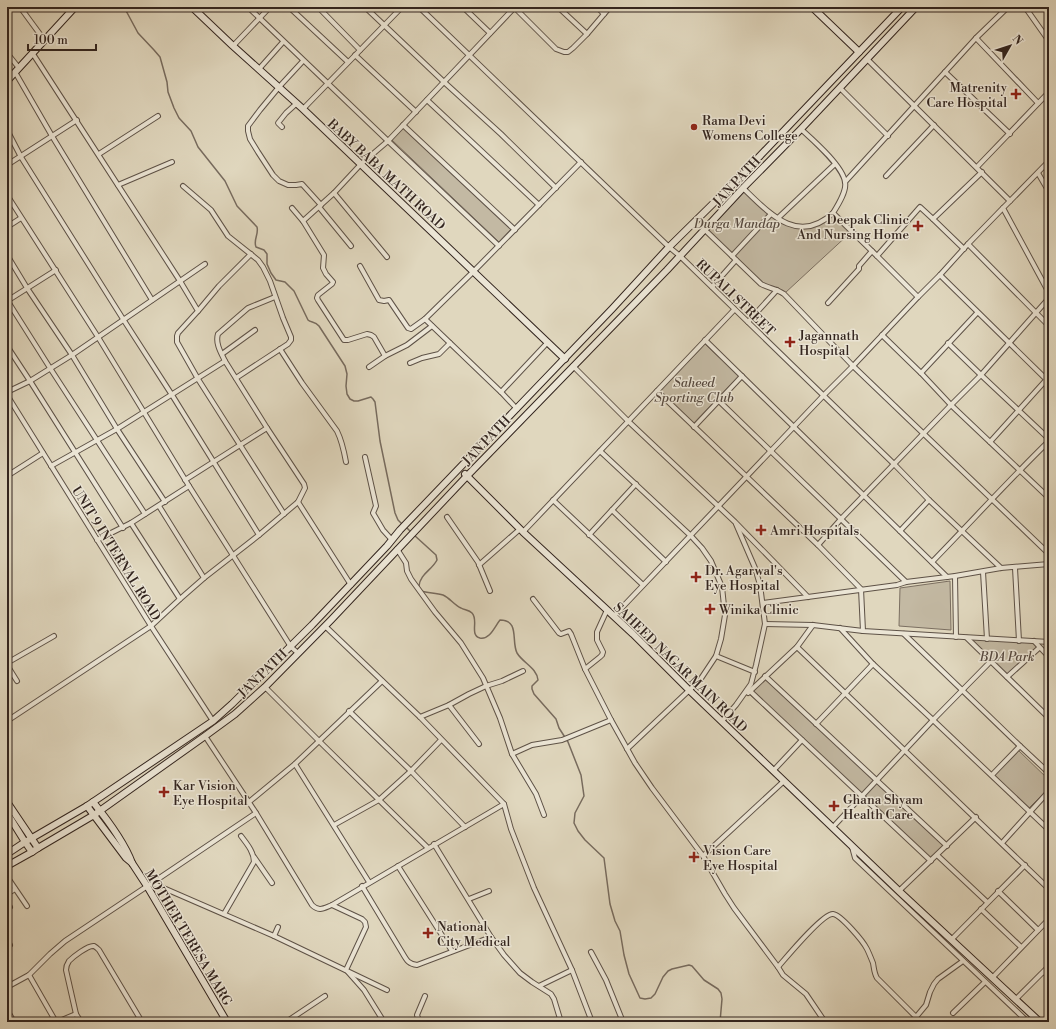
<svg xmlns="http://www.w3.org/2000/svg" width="1056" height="1029" font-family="'Libre Bodoni',serif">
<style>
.green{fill:#c3b9a3;stroke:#7b6f61}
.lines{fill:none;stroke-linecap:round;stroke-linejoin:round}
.stream{stroke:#776b5e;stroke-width:1.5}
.street-casing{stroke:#5e5247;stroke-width:6}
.secondary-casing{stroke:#33251f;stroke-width:8}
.street{stroke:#ebe5d5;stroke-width:4}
.secondary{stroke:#ebe5d5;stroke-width:6}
.poi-dot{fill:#8f2418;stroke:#ebe5d5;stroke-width:1.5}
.labels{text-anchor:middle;stroke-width:3;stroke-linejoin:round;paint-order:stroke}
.poi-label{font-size:13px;fill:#33251f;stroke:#ebe5d5;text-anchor:start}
.street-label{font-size:13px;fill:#33251f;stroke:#ebe5d5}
.park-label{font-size:13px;font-style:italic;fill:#574a40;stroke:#ebe5d5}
</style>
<rect width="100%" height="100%" fill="#e0d7be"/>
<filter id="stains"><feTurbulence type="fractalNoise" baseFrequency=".005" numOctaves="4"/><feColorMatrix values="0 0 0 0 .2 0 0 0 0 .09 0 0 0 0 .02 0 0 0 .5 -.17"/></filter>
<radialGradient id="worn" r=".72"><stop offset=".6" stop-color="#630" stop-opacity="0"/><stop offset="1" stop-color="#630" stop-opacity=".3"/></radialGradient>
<g class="green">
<polygon points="403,128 511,229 499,242 392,140"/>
<polygon points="743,189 770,214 732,255 705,230"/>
<polygon points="833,214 850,233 785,293 762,283 734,256 771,215 787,224 810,227"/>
<polygon points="705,344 739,376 693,424 660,391"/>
<polygon points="950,581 951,630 899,626 900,588"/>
<polygon points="967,638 1034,641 1039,648 1007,677"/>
<polygon points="765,676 947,846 931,861 748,693"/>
<polygon points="1017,749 1049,780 1049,788 1029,808 993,774"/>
</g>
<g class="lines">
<g class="stream">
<path d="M124 7 138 33 154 50 160 57 167 82 168 92 174 108 179 118 191 131 198 147 225 181 237 206 257 227C259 234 253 240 256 247L264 250 267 254V264L271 273 276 280 285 282 294 291 308 320C311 323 315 321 319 326L345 366 347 374 346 386 347 394 350 399 354 401H358L371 397 373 399 375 402 380 441 395 513 398 520 402 524"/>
<polyline points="405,526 411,532"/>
<path d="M414 535 436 555 437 560C432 570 420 574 419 586"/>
<path d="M421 591C428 593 436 593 443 595 450 598 454 605 461 608 464 610 469 610 472 613 479 620 469 635 480 638 490 640 495 626 500 620 520 620 511 641 517 653 523 663 537 668 538 680L532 686V689L534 694 556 719 559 728 568 742 581 775 584 796 575 813 574 823 578 831 585 840 604 858 610 904 615 921 620 931 624 955 629 974 640 998 645 999 651 998 655 994 663 977 668 971 672 969 689 965 692 966 704 980 718 989 721 993 722 999 720 1022"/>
</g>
<g class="street-casing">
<g id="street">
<polyline points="20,7 45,41"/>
<polyline points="248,7 388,141 499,246"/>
<polyline points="289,7 348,62"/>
<polyline points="318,7 360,50"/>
<polyline points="365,7 444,82 501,134 556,188"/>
<polyline points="419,7 669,247 680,256 894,464 929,500 1001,568"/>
<polyline points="463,7 490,33"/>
<polyline points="514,7 556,49 564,52 568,52 573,48 587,34 610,7"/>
<polyline points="558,7 587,34"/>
<polyline points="597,7 604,14"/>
<polyline points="1025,7 1049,41"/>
<polyline points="976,38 1038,103"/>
<polyline points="233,46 270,7"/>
<polyline points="7,53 19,68"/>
<polyline points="33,54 180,281 198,311 178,333 177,336 177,342 198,379 284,514"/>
<polyline points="355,55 416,112"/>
<polyline points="867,59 1010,201 1049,161"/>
<polyline points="303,61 279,87 260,110 248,126 248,131 250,139 258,152 273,175 279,181 288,185 296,185 302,184 321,205"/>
<polyline points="259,69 283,42"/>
<polyline points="15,72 52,136 152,300"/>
<polyline points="945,72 1010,134"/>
<polyline points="840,88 888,136"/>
<polyline points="427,100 539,205"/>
<polyline points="303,109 402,7"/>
<polyline points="403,125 515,230"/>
<polyline points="282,127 278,123 286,113 297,103"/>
<path d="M801 129C813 140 843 166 845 182 847 191 838 205 833 213L877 256"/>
<polyline points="7,130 21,157 123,319 172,395 259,535"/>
<polyline points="99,154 158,116"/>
<polyline points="7,165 77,120"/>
<polyline points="977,167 1049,92"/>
<polyline points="1038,173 1049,192"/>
<polyline points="886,176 934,125"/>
<polyline points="845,182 976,38 1008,7"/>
<polyline points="118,185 172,162"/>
<polyline points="183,186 211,210 228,236 258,260 263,267 270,281 283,318 291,337 291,340 288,344 236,378"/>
<path d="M743 188C769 213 798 246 833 213"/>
<polyline points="334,193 387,257"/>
<polyline points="7,195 98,337 189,486 291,647 298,653"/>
<polyline points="1010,201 1003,208 1049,293"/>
<polyline points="319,207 351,246"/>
<polyline points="292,208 303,221 334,193 361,164 388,141 515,7"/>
<polyline points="778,218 835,164"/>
<polyline points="303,221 324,255 323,268 326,274 333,282 332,284 318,295 317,298 318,300 344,340 348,340 367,334 371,335 374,337 385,356"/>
<polyline points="7,227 21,218"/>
<path d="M705 230 732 256 761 284C768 288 777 289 784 294L853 366 1049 554"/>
<polyline points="968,244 1049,326"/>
<polyline points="964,249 933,219 982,172"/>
<polyline points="7,255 27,288 72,355 117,429 165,502"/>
<polyline points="732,256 771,214"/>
<polyline points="360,266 379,300 384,301 389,300 408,328 411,329 425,319"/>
<polyline points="940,275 1049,382"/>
<polyline points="712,287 736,260"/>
<polyline points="918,297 877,256 920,207 933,219"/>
<polyline points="7,300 50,368 145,514"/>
<polyline points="7,301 56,270"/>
<polyline points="828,303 859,269 859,266 872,251"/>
<polyline points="198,311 219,286 251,254"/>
<polyline points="748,322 777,290"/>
<polyline points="882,335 921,373 951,405 1049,498"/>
<polyline points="705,340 947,577"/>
<polyline points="548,342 501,392 425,319 474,271 581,162"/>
<polyline points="948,343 981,375 1049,439"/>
<polyline points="7,346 30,381 123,528"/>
<path d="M280 349 302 383 337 431C342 441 344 451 346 462"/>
<polyline points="222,354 255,330"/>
<path d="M225 361C221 353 215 343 218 334L248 308 275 297"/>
<polyline points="410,363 422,358 439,354 450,343"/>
<polyline points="573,366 628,421 735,522 808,597"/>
<polyline points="369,367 385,356 407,345 432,326"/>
<polyline points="921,373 977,313"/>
<polyline points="657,391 818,545 861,589 863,631"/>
<polyline points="7,392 30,381 72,355 205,264"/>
<polyline points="501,392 517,409"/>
<polyline points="7,395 151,626 213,721"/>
<polyline points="719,401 906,582"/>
<polyline points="694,427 742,376"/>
<polyline points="990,442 1046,380"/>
<polyline points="600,451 691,536 702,548 711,561 722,587 725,615 721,639 716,656 700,680 627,749"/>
<polyline points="365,457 376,506 373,513 383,530 392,540"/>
<polyline points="7,476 43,453"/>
<polyline points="185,480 267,428"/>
<polyline points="553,500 643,585"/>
<polyline points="298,502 351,585"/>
<polyline points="159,506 204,578"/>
<polyline points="612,510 666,562"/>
<polyline points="447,517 478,562 490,591"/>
<polyline points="131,523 180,599"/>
<polyline points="900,531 929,500"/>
<polyline points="523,532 734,310"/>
<polyline points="589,535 636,484"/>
<polyline points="97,540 131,523 189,486"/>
<polyline points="818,545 841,519 951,405 981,375 1049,298"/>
<polyline points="397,549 406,563 407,571 411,579 435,612 461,643 483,678 500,718 512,754 536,794 544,815"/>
<path d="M932 562C971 522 1009 480 1049 441"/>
<polyline points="479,565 520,529"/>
<polyline points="1015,568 1019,641"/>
<polyline points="983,572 987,639"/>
<polyline points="955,576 956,637"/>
<polyline points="533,599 559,633 561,634 569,631 571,634 585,669"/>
<polyline points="763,603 897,585 906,582 955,576 1001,568 1049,564"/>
<path d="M607 610 597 632V640L603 652 602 655 600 657 585 669 611 720 635 763 652 788 703 856 725 894 734 908 778 967C785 959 823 913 833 914 841 915 863 941 867 949 869 953 871 958 873 963 874 968 874 973 877 978L916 1017 926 1005 930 992 934 984 938 979 963 961"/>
<polyline points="614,616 824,395 853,366 918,297 940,275 968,244 1003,208"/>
<polyline points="765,624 813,625 863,631 1049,642"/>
<polyline points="325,626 420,717 504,804 511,829 534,888 572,970 592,1022"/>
<polyline points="840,628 873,664 933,720 1049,830"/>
<polyline points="904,634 1020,746 1049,773"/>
<polyline points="967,638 1049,718"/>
<polyline points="1034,641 1049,657"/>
<polyline points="797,647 1049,889"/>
<polyline points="716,656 755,672"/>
<polyline points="7,663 54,636"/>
<polyline points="7,665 17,681"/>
<polyline points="765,676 947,846"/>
<polyline points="1007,677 1039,648"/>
<polyline points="265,687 319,741 428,848"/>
<polyline points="750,691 931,861"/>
<polyline points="748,693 797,647 813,625"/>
<polyline points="449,705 479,744"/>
<polyline points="349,711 411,771 465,827"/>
<polyline points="420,717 449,705 469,694 486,686 502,681 523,671"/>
<polyline points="7,721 151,626 180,599 204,578 259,535 298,502 305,488 304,484 302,481 267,428 225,361 117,429 51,466"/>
<polyline points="722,721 736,705 751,684 756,665 765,624 760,585 755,568 736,524"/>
<polyline points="816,724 873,664"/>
<path d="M205 736 256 813 312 905C319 912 324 908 332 905L504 804"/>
<polyline points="512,754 532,745 562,740 611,720"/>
<polyline points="295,764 369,882"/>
<polyline points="773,771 802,740"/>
<polyline points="992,775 1020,746"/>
<polyline points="249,802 295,764 382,681"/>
<polyline points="334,825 379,800 411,771 441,740"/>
<polyline points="833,827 933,720 991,661"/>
<polyline points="1002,843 1049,791"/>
<polyline points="434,844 491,937 504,955 520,973 532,982 551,994 554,999 561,1022"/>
<polyline points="852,847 855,858 1028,1022"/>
<polyline points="937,855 987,902"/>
<polyline points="703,856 784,781"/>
<polyline points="254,857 272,883"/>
<polyline points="398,866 452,951"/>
<polyline points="10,881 27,906"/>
<polyline points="152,883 256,813"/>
<path d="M362 886 403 954C407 961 409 964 417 965L491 937"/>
<polyline points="901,889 976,817"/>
<polyline points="998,891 1038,930"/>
<polyline points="7,894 15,889"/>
<polyline points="469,899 489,891"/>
<polyline points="7,902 10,907 7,909"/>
<polyline points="332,905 362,919 365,922 366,927 346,970"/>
<polyline points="981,909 1021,947"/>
<path d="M224 914 254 862C254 852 247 844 241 836"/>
<polyline points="274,936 278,927"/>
<polyline points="953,938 1025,865"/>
<polyline points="7,940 10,945"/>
<polyline points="591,952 606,980 623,1022"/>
<polyline points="778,967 783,975 806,994 825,1022"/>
<polyline points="348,972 364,990 384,1022"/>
<polyline points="1044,972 1049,977"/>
<polyline points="29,975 56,1022"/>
<polyline points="994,976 1049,919"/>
<polyline points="539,986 572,970"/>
<polyline points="7,987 29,975 50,954 65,941 152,883 274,936 387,990"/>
<polyline points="1017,998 1049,966"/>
<polyline points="7,1010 14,1022"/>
<polyline points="953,1013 985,982"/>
<polyline points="57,1022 76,1014"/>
<path d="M81 1022 76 1014 66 970C66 967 67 964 69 961 73 957 88 945 94 946 96 947 97 948 99 950L142 1022"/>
<polyline points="286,1022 325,996"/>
<polyline points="421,1022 418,1018 417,1015 425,996"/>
</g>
</g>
<g class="secondary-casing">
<g id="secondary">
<polyline points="192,7 233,46 303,109 565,359"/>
<polyline points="812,7 859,52"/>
<polyline points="7,81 75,7"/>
<polyline points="465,474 523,532 633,634 690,691 901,893 1040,1022"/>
<polyline points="7,802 38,848 32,852 25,842 32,838 87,806 213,721 232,704 312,625 387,546 400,530 612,309 669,247 736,181 902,7"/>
<path d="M93 802C106 818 125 844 132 863"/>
<polyline points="87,806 126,858 132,863 147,886 227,1022"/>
<polyline points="7,813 25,842 7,854"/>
<polyline points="38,848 94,815 205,736 235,714 265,687 331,620 467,476 667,270 743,188 801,129 916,7"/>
<polyline points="7,866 32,852"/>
</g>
</g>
<use href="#street" class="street"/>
<use href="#secondary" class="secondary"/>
</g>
<g class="poi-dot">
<path d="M1014 88h4v4h4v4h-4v4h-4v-4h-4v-4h4z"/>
<circle cx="694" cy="127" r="4"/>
<path d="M916 220h4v4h4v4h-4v4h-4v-4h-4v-4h4z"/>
<path d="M788 336h4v4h4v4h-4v4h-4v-4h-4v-4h4z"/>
<path d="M759 524h4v4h4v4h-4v4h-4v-4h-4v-4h4z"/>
<path d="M694 571h4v4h4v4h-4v4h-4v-4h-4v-4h4z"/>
<path d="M708 603h4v4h4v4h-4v4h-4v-4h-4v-4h4z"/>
<path d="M162 786h4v4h4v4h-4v4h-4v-4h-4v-4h4z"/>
<path d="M832 800h4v4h4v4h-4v4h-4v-4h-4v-4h4z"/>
<path d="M692 851h4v4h4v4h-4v4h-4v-4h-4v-4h4z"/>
<path d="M426 927h4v4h4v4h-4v4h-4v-4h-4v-4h4z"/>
</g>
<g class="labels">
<g class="poi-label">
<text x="1007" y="92" text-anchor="end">Matrenity<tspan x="1007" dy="15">Care Hospital</tspan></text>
<text x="702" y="125">Rama Devi<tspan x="702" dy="15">Womens College</tspan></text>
<text x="909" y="224" text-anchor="end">Deepak Clinic<tspan x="909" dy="15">And Nursing Home</tspan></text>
<text x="799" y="340">Jagannath<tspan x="799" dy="15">Hospital</tspan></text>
<text x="770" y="535">Amri Hospitals</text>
<text x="705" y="575">Dr. Agarwal's<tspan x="705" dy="15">Eye Hospital</tspan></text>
<text x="719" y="614">Winika Clinic</text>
<text x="173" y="790">Kar Vision<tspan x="173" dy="15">Eye Hospital</tspan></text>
<text x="843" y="804">Ghana Shyam<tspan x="843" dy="15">Health Care</tspan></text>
<text x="703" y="855">Vision Care<tspan x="703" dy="15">Eye Hospital</tspan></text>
<text x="437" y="931">National<tspan x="437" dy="15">City Medical</tspan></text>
</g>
<g class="street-label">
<text transform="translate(387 174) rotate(43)" y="5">BABY BABA MATH ROAD</text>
<text transform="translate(736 181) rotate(-47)" y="5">JAN PATH</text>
<text transform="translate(736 297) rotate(44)" y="5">RUPALI STREET</text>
<text transform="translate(486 440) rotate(-46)" y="5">JAN PATH</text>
<text transform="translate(117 553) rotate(58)" y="5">UNIT 9 INTERNAL ROAD</text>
<text transform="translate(681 667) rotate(44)" y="5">SAHEED NAGAR MAIN ROAD</text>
<text transform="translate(262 673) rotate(-44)" y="5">JAN PATH</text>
<text transform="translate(189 937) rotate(59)" y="5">MOTHER TERESA MARG</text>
</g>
<g class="park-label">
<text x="737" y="228">Durga Mandap</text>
<text x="694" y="387">Saheed<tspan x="694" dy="15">Sporting Club</tspan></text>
<text x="1007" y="661">BDA Park</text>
</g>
</g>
<rect width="1056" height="1029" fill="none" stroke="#e0d7be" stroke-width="24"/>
<rect x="8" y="8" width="1040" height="1013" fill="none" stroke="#33251f" stroke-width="2"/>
<rect x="12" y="12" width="1032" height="1005" fill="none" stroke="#33251f"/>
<g transform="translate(1010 46) rotate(51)" stroke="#ebe5d5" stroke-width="3" paint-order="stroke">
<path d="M0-3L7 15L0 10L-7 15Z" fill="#33251f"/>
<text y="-6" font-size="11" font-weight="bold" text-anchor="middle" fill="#33251f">N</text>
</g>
<path d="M28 44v6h68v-6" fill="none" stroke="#33251f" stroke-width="2"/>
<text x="34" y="44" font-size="12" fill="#33251f" stroke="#ebe5d5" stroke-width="3" paint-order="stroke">100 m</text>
<rect width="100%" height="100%" filter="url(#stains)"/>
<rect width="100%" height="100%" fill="url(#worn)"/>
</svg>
